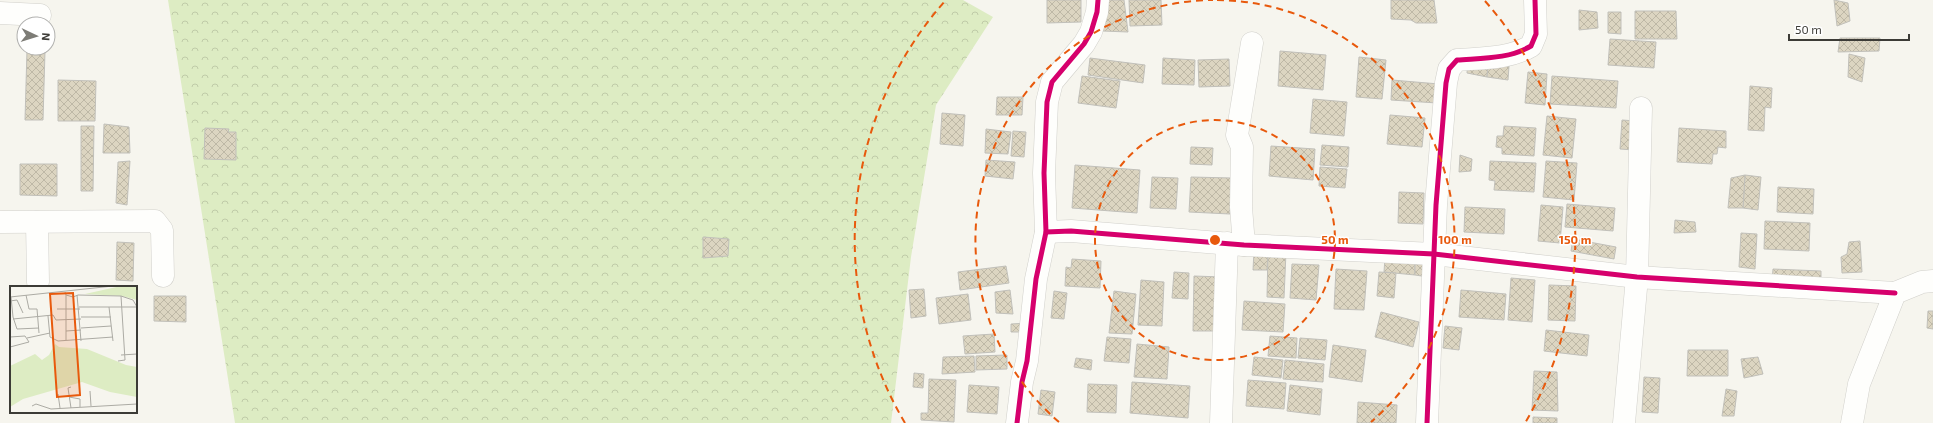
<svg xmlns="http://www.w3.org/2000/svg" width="1933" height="423" font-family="'Exo 2',sans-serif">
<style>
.forest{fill:url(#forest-crowns)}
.building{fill:url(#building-cross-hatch);stroke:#c1c0ba}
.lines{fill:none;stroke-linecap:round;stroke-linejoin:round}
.minor-casing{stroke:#d1d0cb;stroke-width:23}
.minor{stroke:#fefefc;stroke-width:22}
.cycleway-casing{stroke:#fff;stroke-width:8}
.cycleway{stroke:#d6006c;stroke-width:5}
.ring{fill:none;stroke:#e8590c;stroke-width:2;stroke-dasharray:7 5}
.inset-road{fill:none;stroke:#acaba4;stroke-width:1}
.view{fill:#e8590c;fill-opacity:0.15;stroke:#e8590c;stroke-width:2}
.inset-edge{fill:none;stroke:#3c3b36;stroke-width:2}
.centre{fill:#e8590c;stroke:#fff;stroke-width:2}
.ring-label{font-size:12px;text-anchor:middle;font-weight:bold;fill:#e8590c;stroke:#fff;stroke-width:3;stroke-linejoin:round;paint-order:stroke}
</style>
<defs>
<pattern id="forest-crowns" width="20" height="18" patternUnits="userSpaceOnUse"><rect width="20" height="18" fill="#ddecc3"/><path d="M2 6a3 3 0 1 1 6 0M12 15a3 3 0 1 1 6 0" fill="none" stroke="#bfcba8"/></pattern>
<pattern id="building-cross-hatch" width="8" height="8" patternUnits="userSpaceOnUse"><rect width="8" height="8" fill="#dcd5c1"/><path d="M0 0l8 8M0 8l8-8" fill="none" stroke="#beb8a6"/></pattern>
</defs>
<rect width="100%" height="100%" fill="#f6f5ee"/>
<polygon class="forest" points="168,0 963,0 993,17 936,105 911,257 891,423 235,423"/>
<g class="building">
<polygon points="1047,0 1081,0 1081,22 1047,23"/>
<polygon points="1099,0 1124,0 1128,32 1103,31"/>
<polygon points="1129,0 1161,0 1162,25 1130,26"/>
<polygon points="1391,0 1434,0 1437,23 1416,23 1411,20 1391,19"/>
<polygon points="1834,0 1848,3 1850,21 1837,26"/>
<polygon points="1579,10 1597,12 1598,28 1579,30"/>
<polygon points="1635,11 1676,11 1677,39 1635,39"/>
<polygon points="1608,12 1621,12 1621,34 1608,33"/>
<polygon points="1840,38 1880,38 1879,51 1838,52"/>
<polygon points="1610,39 1656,42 1654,68 1608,65"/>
<polygon points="27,50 45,51 43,120 25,120"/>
<polygon points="1280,51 1326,55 1323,90 1278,86"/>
<polygon points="1849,54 1865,58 1862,82 1848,77"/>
<polygon points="1359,57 1386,60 1382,99 1356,97"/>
<polygon points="1090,58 1145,65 1143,83 1088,75"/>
<polygon points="1163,58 1195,60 1194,85 1162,84"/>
<polygon points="1229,59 1230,86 1199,87 1198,60"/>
<polygon points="1468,59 1488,66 1487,77 1467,73"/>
<polygon points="1488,66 1509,66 1508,80 1487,77"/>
<polygon points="1528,72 1547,74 1545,105 1525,103"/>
<polygon points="1082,76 1120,81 1116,108 1078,103"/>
<polygon points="1552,76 1618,81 1616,108 1550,104"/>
<polygon points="58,80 96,81 95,121 58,121"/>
<polygon points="1392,80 1439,84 1437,103 1391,100"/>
<polygon points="1750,86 1772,88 1771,108 1765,107 1764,131 1748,130"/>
<polygon points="997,97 1023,97 1022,115 996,115"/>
<polygon points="1313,99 1347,102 1344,136 1310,133"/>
<polygon points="942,113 965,115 963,146 940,144"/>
<polygon points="1390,115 1425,118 1422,147 1387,144"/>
<polygon points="1547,116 1576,119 1572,158 1543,155"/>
<polygon points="1622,120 1636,121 1634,150 1620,149"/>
<polygon points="104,124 129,127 130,153 103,153"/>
<polygon points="81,126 94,126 93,191 81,191"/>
<polygon points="1504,126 1536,128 1534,156 1502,154 1502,148 1496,147 1497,136 1503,136"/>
<polygon points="205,128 229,129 228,132 236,132 236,160 204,159"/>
<polygon points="1679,128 1726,131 1726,148 1718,147 1717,154 1713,154 1712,164 1677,162"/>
<polygon points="986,129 1011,132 1008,154 985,153"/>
<polygon points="1013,131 1026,132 1024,157 1011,156"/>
<polygon points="1322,145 1349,147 1348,167 1320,165"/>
<polygon points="1271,146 1315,149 1313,180 1269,176"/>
<polygon points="1191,147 1213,148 1212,165 1190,164"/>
<polygon points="1460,155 1472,159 1471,171 1459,172"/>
<polygon points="986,160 1015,162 1013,179 985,176"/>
<polygon points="130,161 127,205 116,203 118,162"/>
<polygon points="1490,161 1536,163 1534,192 1494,190 1495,181 1489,180"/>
<polygon points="1546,161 1577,163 1574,200 1543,197"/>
<polygon points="20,164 57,164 57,196 20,195"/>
<polygon points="1075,165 1140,170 1137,213 1072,208"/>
<polygon points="1320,167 1347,169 1345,188 1319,186"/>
<polygon points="1745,175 1761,177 1758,210 1743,208"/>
<polygon points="1745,175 1743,208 1728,208 1731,178"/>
<polygon points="1152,177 1178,178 1176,209 1150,208"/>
<polygon points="1191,177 1232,178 1230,214 1189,212"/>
<polygon points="1778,187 1814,189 1813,214 1777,212"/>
<polygon points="1399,192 1424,193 1423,224 1398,223"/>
<polygon points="1567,204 1615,208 1613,231 1565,227"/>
<polygon points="1541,205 1563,207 1560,243 1538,241"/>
<polygon points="1465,207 1505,209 1504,234 1464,232"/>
<polygon points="1675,220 1695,222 1696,232 1674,233"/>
<polygon points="1765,221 1810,223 1809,251 1764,249"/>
<polygon points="1741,233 1757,234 1755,269 1739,267"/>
<polygon points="703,237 729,239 728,256 703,258"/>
<polygon points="1573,239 1616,247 1614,259 1571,251"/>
<polygon points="1860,241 1862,272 1842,273 1841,257 1847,254 1849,242"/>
<polygon points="117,242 134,243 133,281 116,280"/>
<polygon points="1254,251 1268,252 1267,270 1253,270"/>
<polygon points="1268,252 1286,252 1284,298 1267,297"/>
<polygon points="1385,258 1415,261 1415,275 1384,272"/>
<polygon points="1072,259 1101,261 1100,288 1065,286 1066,267 1071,268"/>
<polygon points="1415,261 1428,266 1428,277 1415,275"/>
<polygon points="1292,264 1319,265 1316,300 1290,298"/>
<polygon points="1006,266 1009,283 960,290 958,272"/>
<polygon points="1336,269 1367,271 1364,310 1334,309"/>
<polygon points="1773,269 1821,271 1821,284 1772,281"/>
<polygon points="1174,272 1189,273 1188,299 1172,298"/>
<polygon points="1379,272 1396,273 1394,298 1377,296"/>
<polygon points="1194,276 1222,277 1221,331 1193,331"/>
<polygon points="1511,278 1535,280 1532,322 1508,320"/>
<polygon points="1141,280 1164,282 1162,326 1138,325"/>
<polygon points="1549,285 1576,286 1575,321 1548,320"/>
<polygon points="924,289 926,316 911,318 909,290"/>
<polygon points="1010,290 1013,314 996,313 995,292"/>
<polygon points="1461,290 1506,294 1504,320 1459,317"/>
<polygon points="1054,291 1067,293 1064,319 1051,318"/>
<polygon points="1114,291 1136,294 1132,334 1109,333"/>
<polygon points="968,294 971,320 939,324 936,298"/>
<polygon points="154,296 186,296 186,322 154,321"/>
<polygon points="1244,301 1285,304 1283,332 1242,330"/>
<polygon points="1928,311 1933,311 1933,329 1927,328"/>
<polygon points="1381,312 1419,322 1413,347 1375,337"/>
<polygon points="1027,323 1027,332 1011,332 1011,324"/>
<polygon points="1445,326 1462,328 1459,350 1443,348"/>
<polygon points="1546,330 1589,335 1587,356 1544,351"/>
<polygon points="994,334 995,352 965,354 963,336"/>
<polygon points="1270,336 1297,338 1296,358 1268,356"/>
<polygon points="1107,337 1131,339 1129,363 1104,361"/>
<polygon points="1300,338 1327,340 1325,360 1298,358"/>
<polygon points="1137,344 1169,347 1167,379 1134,377"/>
<polygon points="1333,345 1366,350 1362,382 1329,377"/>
<polygon points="1688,350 1728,350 1728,376 1687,376"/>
<polygon points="1007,355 1007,369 976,370 976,356"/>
<polygon points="974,356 975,372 942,374 943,357"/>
<polygon points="1254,357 1283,360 1281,378 1252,375"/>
<polygon points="1758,357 1763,374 1744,378 1741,359"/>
<polygon points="1076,358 1092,360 1091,370 1074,367"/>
<polygon points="1285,360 1324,364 1323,382 1283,379"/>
<polygon points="1534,371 1557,372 1558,411 1532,410"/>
<polygon points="914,373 924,374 923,388 913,387"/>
<polygon points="1644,377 1660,378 1658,413 1642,412"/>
<polygon points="929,379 956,380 954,422 921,420 921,413 928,413"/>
<polygon points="1248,380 1286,383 1284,409 1246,406"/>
<polygon points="1132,382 1190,386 1188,418 1130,413"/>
<polygon points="1088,384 1117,385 1116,413 1087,412"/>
<polygon points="969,385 999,387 997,414 967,412"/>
<polygon points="1290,385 1322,389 1320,415 1287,411"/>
<polygon points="1726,389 1737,391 1734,416 1722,416"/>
<polygon points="1041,390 1055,392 1052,416 1038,414"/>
<polygon points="1358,402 1397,405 1396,423 1357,423"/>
<polygon points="1533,417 1557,418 1557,423 1533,423"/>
</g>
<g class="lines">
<g class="minor-casing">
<g id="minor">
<polyline points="0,13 40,15"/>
<polyline points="0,222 155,221 162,230 163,276"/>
<polyline points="37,222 38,282"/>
<polyline points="1046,232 1071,231 1244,245 1434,254 1637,277 1895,293"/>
<polyline points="1244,245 1241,207 1242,147 1237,135 1252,43"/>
<polyline points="1017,423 1022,382 1027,361 1036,279 1046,232 1044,173 1047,102 1052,82 1084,44 1091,32 1097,12 1098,0"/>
<polyline points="1221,423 1227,243"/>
<path d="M1427 423 1436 205 1446 83 1449 69 1457 60C1483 58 1509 59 1531 46L1536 34 1535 0"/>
<polyline points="1624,423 1637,277 1641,108"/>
<polyline points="1852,423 1859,384 1895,293 1922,282 1933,281"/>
</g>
</g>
<use href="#minor" class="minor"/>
<g class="cycleway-casing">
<g id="cycleway">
<polyline points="1046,232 1071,231 1244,245 1434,254 1637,277 1895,293"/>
<polyline points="1017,423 1022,382 1027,361 1036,279 1046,232 1044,173 1047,102 1052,82 1084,44 1091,32 1097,12 1098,0"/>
<path d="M1427 423 1436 205 1446 83 1449 69 1457 60C1483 58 1509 59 1531 46L1536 34 1535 0"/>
</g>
</g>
<use href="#cycleway" class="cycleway"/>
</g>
<g class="ring">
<circle cx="1215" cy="240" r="120"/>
<path d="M1059 422A240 240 0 0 1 1213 0M1217 0A240 240 0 0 1 1371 422"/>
<path d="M905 423A360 360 0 0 1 945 1M1485 1A360 360 0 0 1 1525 423"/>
</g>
<g transform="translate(10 286)">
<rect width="127" height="127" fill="#f6f5ee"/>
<path d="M111 0H127V14L112 10 75 8ZM45 58 49 61 77 63 116 79 127 81V111L100 106 72 96 13 113 0 121V80L25 68 32 74 39 69Z" fill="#ddecc3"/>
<path class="inset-road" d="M55 6 56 9 63 11 68 9 111 10 123 14 127 21M16 9 19 23H27L29 47M67 9 71 55M0 11 103 0M1 11 3 31 7 43 29 42M0 15 7 14 13 27M69 21H127M99 21 103 55M47 23H70M38 30 40 51 48 55 103 51M71 31H101M3 33 43 29 46 34 71 33M71 42 101 40M56 45 71 44M0 51 15 50 19 56 0 61M17 52 40 47M56 54V9M111 69 127 68M108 75 115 74 111 10M80 105 81 120M48 108 50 122M59 111 70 113V121M22 120 26 118 41 123 127 118M61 122 58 102 61 101"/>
<path class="view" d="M63 7 70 109 47 111 40 8Z"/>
<rect width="127" height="127" class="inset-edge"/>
</g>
<circle cx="1215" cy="240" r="6" class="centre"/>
<g class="ring-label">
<text x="1335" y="244">50 m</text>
<text x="1455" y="244">100 m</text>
<text x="1575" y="244">150 m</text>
</g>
<g transform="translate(36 36) rotate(94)"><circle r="19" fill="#ffffff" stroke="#b1b1af"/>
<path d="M0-3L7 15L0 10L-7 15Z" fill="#7d7c76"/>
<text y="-6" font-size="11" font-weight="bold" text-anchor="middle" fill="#3c3b36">N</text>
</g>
<path d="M1789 34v6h120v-6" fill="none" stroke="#3c3b36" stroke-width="2"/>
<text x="1795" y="34" font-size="12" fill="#3c3b36" stroke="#ffffff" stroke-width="3" paint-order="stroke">50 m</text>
</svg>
